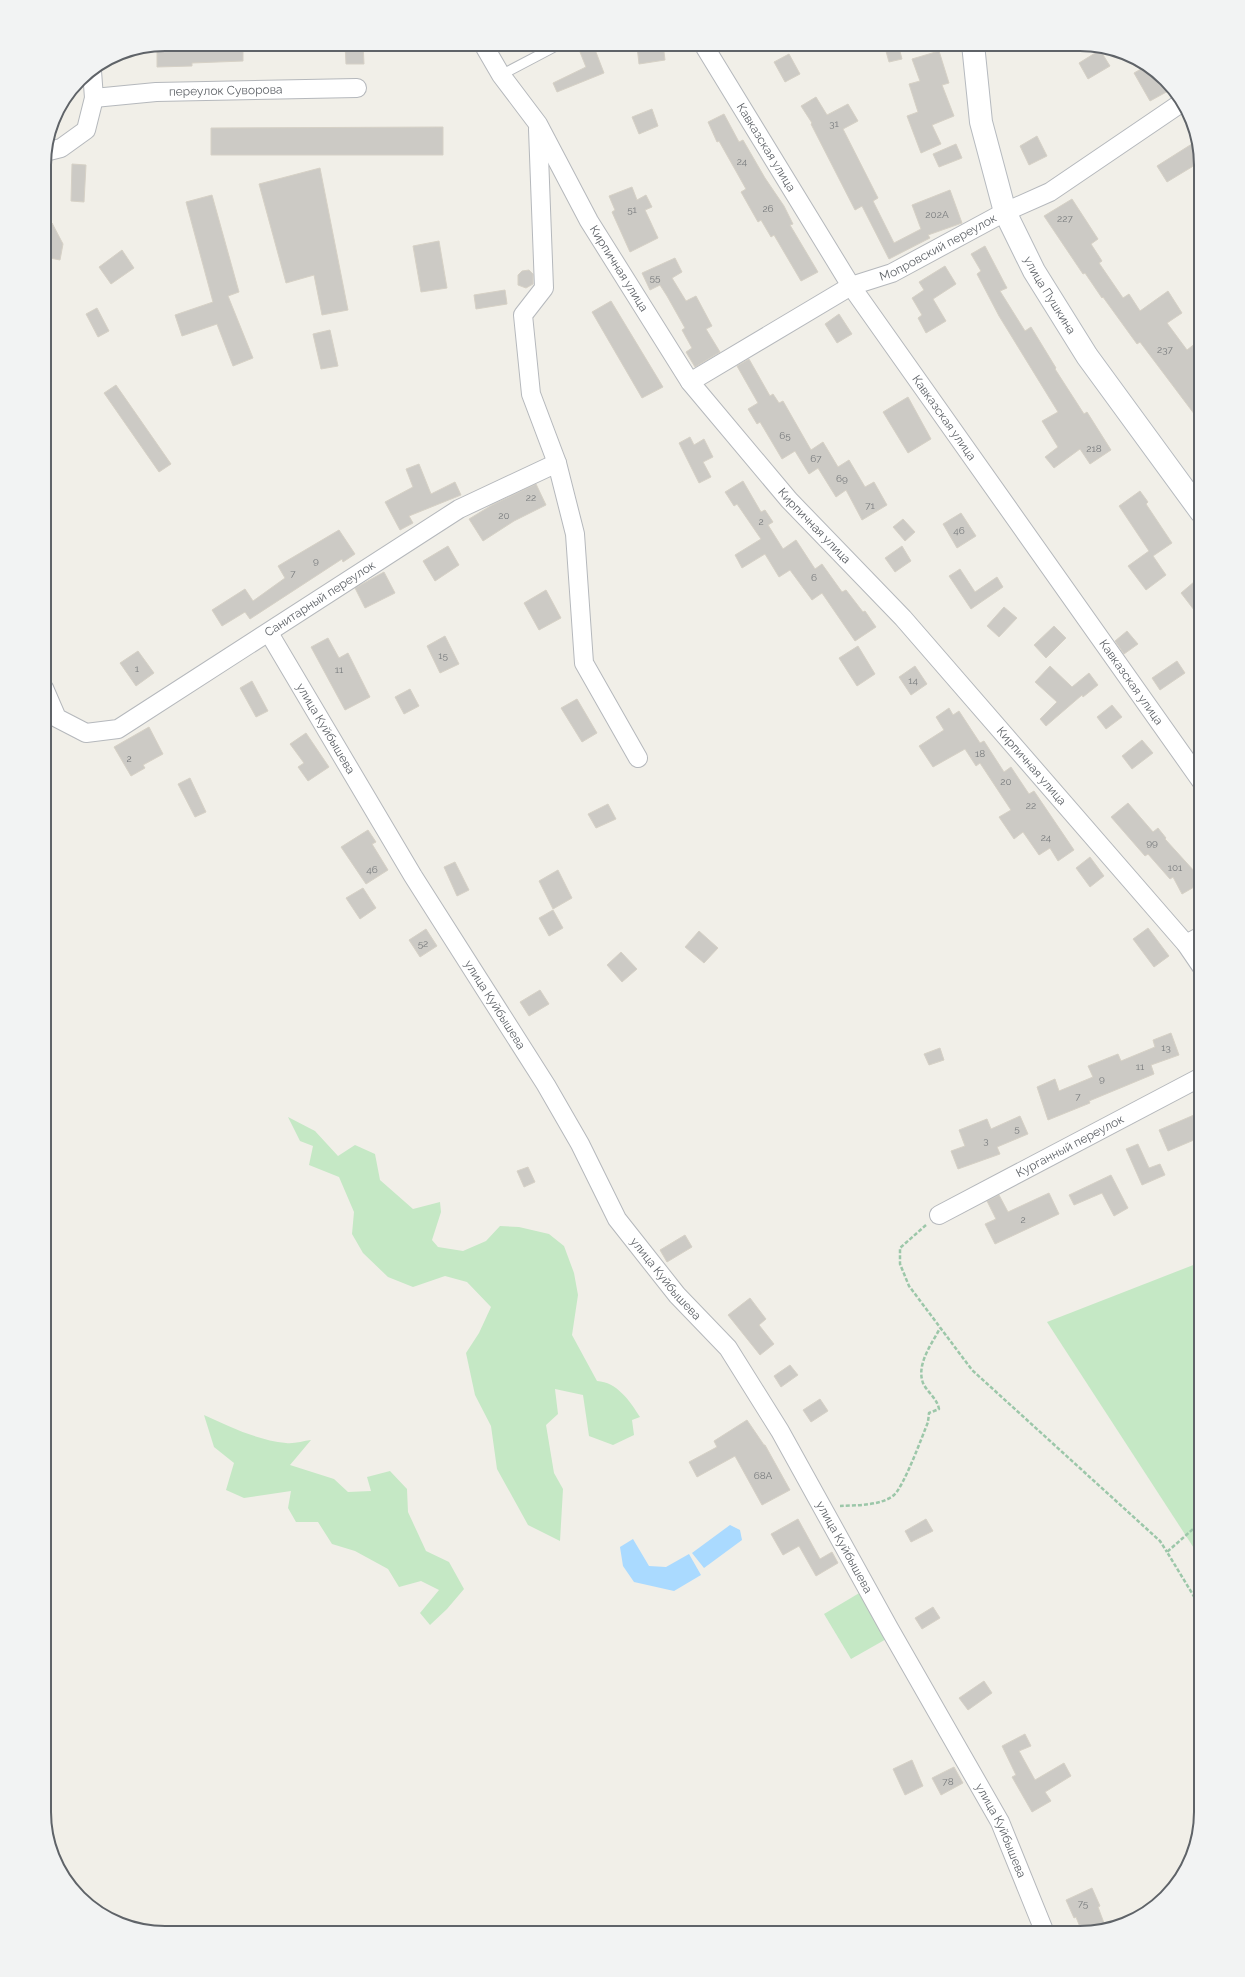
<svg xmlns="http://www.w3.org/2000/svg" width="1245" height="1977" font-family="Raleway,sans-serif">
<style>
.green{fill:#c5e8c5}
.water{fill:#aadaff}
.building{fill:#cccac5;stroke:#d6d1c6}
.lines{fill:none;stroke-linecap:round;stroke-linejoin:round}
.lane-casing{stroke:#b5b8bc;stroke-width:11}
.street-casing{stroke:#b5b8bc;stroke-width:20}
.secondary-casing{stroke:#b6babf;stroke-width:24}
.path{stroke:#9cc7a9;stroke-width:2.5;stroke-dasharray:4 2;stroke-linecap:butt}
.lane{stroke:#fff;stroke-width:9}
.street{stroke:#fff;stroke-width:18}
.secondary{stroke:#fff;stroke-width:22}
.labels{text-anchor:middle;stroke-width:4;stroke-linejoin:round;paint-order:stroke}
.number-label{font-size:10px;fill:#7a7d7f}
.street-label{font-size:12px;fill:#5f6368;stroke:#fff}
.rim{fill:none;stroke:#5f6368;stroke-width:2}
</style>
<rect width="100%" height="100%" fill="#f1efe8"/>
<g class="green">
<path d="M288 1117 315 1131 338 1156 355 1145 375 1154 380 1180 413 1209 440 1202 441 1212 432 1240 438 1247 463 1251 486 1241 500 1226 519 1227 549 1234 564 1246 574 1273 578 1295 572 1335 597 1381C617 1382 630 1401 640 1417L632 1420 634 1435 613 1445 589 1436 583 1395 555 1389 558 1414 546 1425 554 1473 563 1489 560 1541 528 1525 497 1469 491 1426 475 1395 466 1353 479 1333 491 1307 467 1282 445 1276 413 1287 388 1277 363 1253 352 1234 354 1212 339 1177 309 1165 313 1146 300 1141Z"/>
<polygon points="1201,1262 1201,1559 1047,1322"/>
<path d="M204 1415C230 1427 257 1440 286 1443 294 1444 303 1441 311 1440L290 1465 334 1479 348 1492 371 1491 367 1477 390 1471 407 1489 408 1512 426 1551 449 1562 464 1589 447 1609 430 1625 420 1613 439 1590 421 1581 399 1587 388 1569 355 1551 332 1544 318 1522H296L288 1508 291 1491 244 1498 226 1490 234 1463 214 1447Z"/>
<polygon points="861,1592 888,1638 851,1659 824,1614"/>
</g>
<g class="water">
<polygon points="730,1525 740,1530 742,1540 704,1568 692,1553"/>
<polygon points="633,1539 649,1566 666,1567 689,1554 701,1575 674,1591 634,1582 623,1566 620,1547"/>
</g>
<g class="building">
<polygon points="165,44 243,45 243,61 192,63 192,66 157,67 157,46"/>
<polygon points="345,44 363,44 364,64 346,64"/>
<polygon points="651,44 663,44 665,60 639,64 637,46"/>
<polygon points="884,44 898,44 902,59 889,62"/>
<polygon points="594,47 604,73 557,92 553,83 586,67 580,52"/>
<polygon points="1100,50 1110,66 1088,79 1079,63"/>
<polygon points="939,51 949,83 942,85 954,116 932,125 941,144 921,153 907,116 918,112 909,84 920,81 912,59"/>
<polygon points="789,54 800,74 785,82 774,62"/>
<polygon points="1148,65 1170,90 1150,101 1134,73"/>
<polygon points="816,97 827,115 848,104 858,121 843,129 878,198 873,201 894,243 921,229 912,205 950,190 962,223 928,235 930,238 889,259 862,206 855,210 811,124 812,123 801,106"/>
<polygon points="652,109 658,126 639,134 632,117"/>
<polygon points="724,114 739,142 743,140 765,178 784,206 793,224 790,225 818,272 801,281 774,235 771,237 761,220 758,222 741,192 746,189 719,141 717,142 708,122"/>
<polygon points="443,127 443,155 211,155 211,128"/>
<polygon points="1037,136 1047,156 1029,165 1020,146"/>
<polygon points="1195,142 1200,162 1167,182 1157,166"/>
<polygon points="956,144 962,158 939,167 933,154"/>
<polygon points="72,164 86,165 84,202 71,201"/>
<polygon points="320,168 348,310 322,315 314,275 286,283 259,184"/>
<polygon points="632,187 637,200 646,195 652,207 645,210 658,238 630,252 612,212 615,210 609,196"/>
<polygon points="212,195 239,292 228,296 253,358 233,366 217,324 182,336 175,315 213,302 186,202"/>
<polygon points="1072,199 1098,239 1091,244 1102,261 1099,263 1123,298 1129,294 1140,311 1168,291 1182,313 1167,323 1187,350 1201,339 1201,423 1140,342 1137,344 1103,297 1102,298 1085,273 1083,274 1044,216"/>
<polygon points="52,223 63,244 60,260 45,257"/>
<polygon points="439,241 447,288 421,292 413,246"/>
<polygon points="985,246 1007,288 1000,291 1025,331 1031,327 1056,368 1055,369 1084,414 1087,412 1111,450 1090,464 1080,449 1054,468 1045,457 1058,447 1042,421 1058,412 999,316 977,274 981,271 971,254"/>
<polygon points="122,250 134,268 111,284 99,267"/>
<polygon points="675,258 682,272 672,278 686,301 696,296 712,326 706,329 720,352 695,367 686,352 692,348 682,330 685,328 667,296 660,285 650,290 642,273"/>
<polygon points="945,266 956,284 933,299 946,321 926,333 918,318 922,315 912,298 924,290 919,282"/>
<polygon points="529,270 533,274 533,284 526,288 518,285 518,275 522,271"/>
<polygon points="505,290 507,304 476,309 474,295"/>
<polygon points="611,301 663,387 642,398 592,312"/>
<polygon points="97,308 109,331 98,337 86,314"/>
<polygon points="839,314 852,334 837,343 825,324"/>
<polygon points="330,330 338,366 321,369 313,334"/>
<polygon points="749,359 770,396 773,394 779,403 783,401 811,450 823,442 838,467 849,460 865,487 874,482 887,505 862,520 846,490 836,497 818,468 809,474 795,451 782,459 760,422 757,424 748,409 758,403 737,366"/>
<polygon points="116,385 171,464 159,472 104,393"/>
<polygon points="908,397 931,439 908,453 883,412"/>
<polygon points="690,437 694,445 704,439 713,457 703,462 711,477 699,483 679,443"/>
<polygon points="419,464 431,494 455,482 461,495 409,516 413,523 400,530 385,502 413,487 406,469"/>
<polygon points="743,481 761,512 765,510 773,522 768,525 783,549 796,540 815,569 822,564 842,592 846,590 863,612 865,611 876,627 855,641 822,593 812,600 790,570 779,577 765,554 742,568 735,555 761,539 737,504 734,506 725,492"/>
<polygon points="536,484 546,505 514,521 483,541 469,519 492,505"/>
<polygon points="1140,491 1148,502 1146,504 1172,543 1153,556 1166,575 1146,590 1128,566 1149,551 1119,506"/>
<polygon points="961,513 976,536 957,548 943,524"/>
<polygon points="903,519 915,532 905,541 893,527"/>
<polygon points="339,530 355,554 343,562 342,559 250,619 245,612 222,626 212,610 245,589 253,601 285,578 278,566"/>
<polygon points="448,546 459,565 435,581 423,561"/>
<polygon points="902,546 911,561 895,572 885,558"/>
<polygon points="960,569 975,592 997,577 1003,587 971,609 949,576"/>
<polygon points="384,572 395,593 365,608 355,588"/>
<polygon points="1201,576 1201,619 1181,593"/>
<polygon points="546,590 561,618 539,630 524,603"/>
<polygon points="1004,607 1017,618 999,637 987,626"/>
<polygon points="1054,626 1066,638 1046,658 1034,645"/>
<polygon points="1127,631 1138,644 1124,654 1115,641"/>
<polygon points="445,636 459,664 440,673 427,646"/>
<polygon points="328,638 339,658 348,653 370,697 345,710 311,647"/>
<polygon points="858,646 875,674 857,686 839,658"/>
<polygon points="138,651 154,673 136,686 120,663"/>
<polygon points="1177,661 1185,673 1160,690 1152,678"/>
<polygon points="915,666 927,684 911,695 899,677"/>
<polygon points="1050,666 1072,687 1089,673 1098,685 1083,697 1082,695 1046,726 1040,719 1057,702 1035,682"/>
<polygon points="252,681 268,711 256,717 240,688"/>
<polygon points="410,689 419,706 404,714 395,697"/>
<polygon points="577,699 597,733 582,742 561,708"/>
<polygon points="1112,705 1122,717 1106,729 1097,717"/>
<polygon points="949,708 953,715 959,711 980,743 984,741 1004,772 1011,767 1029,794 1034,791 1074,850 1058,861 1050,848 1039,855 1023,832 1014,839 999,817 1011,810 980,763 976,766 965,749 933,767 919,746 944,730 936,717"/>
<polygon points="149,727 163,754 143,765 145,768 131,776 114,747"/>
<polygon points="306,733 329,767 308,781 298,767 304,763 290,744"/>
<polygon points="1142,740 1153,753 1132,769 1122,756"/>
<polygon points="190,778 206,812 195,817 178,784"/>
<polygon points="1128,803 1153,832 1158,828 1166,838 1165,839 1195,872 1201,869 1201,883 1182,894 1173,877 1170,879 1148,854 1145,856 1111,817"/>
<polygon points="608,804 616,819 596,828 588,814"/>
<polygon points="368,830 376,842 372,844 388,870 366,884 341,847"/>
<polygon points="1090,857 1104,876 1090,887 1076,868"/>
<polygon points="455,862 469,890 457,896 444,867"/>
<polygon points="558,870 572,898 553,909 539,881"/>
<polygon points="363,888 376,908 360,919 346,898"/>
<polygon points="553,910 563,928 549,936 539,918"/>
<polygon points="1148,928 1169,956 1154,967 1133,939"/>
<polygon points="426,929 437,946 420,957 409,940"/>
<polygon points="699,931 718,948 704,963 685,947"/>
<polygon points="621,952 637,969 622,982 607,965"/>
<polygon points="540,990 549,1004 529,1016 520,1002"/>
<polygon points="1171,1033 1179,1055 1151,1065 1154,1074 1089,1101 1090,1103 1048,1120 1037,1087 1055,1079 1059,1091 1093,1077 1088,1066 1118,1054 1121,1061 1155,1047 1153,1040"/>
<polygon points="940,1048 944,1060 929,1065 924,1054"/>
<polygon points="1201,1112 1201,1137 1168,1151 1159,1130"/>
<polygon points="1020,1116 1028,1134 997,1147 1000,1154 958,1169 951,1151 965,1146 959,1130 987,1119 991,1129"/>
<polygon points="1138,1144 1149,1168 1160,1164 1165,1175 1142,1185 1126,1149"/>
<polygon points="528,1167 535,1182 524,1187 517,1171"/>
<polygon points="1111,1175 1128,1208 1114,1216 1102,1193 1074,1205 1069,1195"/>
<polygon points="1049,1193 1059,1214 995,1244 985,1224 996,1219 987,1201 999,1195 1008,1212"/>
<polygon points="685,1235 692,1247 667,1262 660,1250"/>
<polygon points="750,1298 766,1319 759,1325 774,1344 760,1355 728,1315"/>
<polygon points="790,1365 798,1375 781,1387 774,1376"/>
<polygon points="820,1399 828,1411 811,1422 803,1410"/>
<polygon points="747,1420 764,1445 765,1445 790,1490 762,1505 735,1456 697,1477 689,1462 717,1447 714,1441"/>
<polygon points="798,1519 820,1559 832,1552 838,1563 816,1576 799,1546 783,1555 771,1534"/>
<polygon points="926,1519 933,1531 911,1542 905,1531"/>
<polygon points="933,1607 940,1618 922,1629 915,1618"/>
<polygon points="984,1681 992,1693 968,1710 959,1698"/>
<polygon points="1025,1734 1031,1746 1019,1751 1035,1780 1064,1763 1071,1776 1045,1792 1051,1801 1032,1812 1012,1777 1016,1775 1002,1746"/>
<polygon points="912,1760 923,1786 905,1795 893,1769"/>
<polygon points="954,1767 963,1783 941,1795 932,1778"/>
<polygon points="1092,1888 1100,1906 1098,1907 1104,1923 1082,1932 1076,1917 1074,1918 1066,1900"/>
</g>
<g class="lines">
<g class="lane-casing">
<polyline id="lane" points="501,75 560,44"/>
</g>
<g class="street-casing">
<g id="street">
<path id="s1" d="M483 44 501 75 538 124 589 221 690 382 789 500 903 618 1186 944 1201 966"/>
<path id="s2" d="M703 44 851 286 1201 781"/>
<path id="s3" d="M94 98 156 92 357 88"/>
<polyline points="538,129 544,288 523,315 531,394 557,463 575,534 584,663 638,758"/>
<polyline points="45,152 61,148 86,130 94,98 92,71"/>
<path id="s4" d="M690 382 851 286 892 273 1005 212 1050 192 1181 103"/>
<path id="s5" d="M269 633 413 876 546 1085 580 1144 617 1219 677 1295 728 1348 780 1431 889 1628 1000 1822 1045 1933"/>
<path id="s6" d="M44 688 57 718 86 733 118 729 459 509 557 463"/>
<polyline points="1186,944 1201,936"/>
<path id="s7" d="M939 1215 1201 1077"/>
</g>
</g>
<g class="secondary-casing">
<g id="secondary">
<path id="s8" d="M973 44 981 122 1005 212 1034 271 1087 356 1201 512"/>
</g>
</g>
<g class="path">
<polyline points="926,1225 900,1248 900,1264 909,1286 972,1370 1160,1541 1167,1552"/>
<path d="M840 1506C856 1505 881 1506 894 1495 904 1486 922 1437 928 1422L929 1413 939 1409C937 1398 927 1392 923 1383 916 1364 932 1344 940 1328"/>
<polyline points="1201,1608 1167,1552 1201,1522"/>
</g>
<use href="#lane" class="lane"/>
<use href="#street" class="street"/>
<use href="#secondary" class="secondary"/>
</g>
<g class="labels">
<g class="number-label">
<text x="834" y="127">31</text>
<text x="742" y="165">24</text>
<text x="768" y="212">26</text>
<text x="632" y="213">51</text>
<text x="937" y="218">202А</text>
<text x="1065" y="222">227</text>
<text x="655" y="281">55</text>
<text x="1165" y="353">237</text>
<text x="785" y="439">65</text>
<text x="1094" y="452">218</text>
<text x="816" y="462">67</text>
<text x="842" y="482">69</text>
<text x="531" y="501">22</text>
<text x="870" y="509">71</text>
<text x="504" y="519">20</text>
<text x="761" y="525">2</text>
<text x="959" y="534">46</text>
<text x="316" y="564">9</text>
<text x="293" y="577">7</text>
<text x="814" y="581">6</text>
<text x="443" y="659">15</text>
<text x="137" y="672">1</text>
<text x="339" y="673">11</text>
<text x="913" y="684">14</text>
<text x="980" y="757">18</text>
<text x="129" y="762">2</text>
<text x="1006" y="785">20</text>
<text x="1031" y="809">22</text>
<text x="1046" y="841">24</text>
<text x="1152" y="846">99</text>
<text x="1175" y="871">101</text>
<text x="372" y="873">46</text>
<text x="423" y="947">52</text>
<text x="1166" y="1051">13</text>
<text x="1140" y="1070">11</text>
<text x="1102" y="1082">9</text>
<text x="1078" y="1100">7</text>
<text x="1017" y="1132">5</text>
<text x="986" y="1144">3</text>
<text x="1023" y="1223">2</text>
<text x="763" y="1479">68А</text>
<text x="948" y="1785">78</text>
<text x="1083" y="1907">75</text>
</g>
<g class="street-label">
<text dy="4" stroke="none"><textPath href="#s3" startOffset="132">переулок Суворова</textPath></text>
<text dy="4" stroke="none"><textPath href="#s2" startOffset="121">Кавказская улица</textPath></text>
<text dy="4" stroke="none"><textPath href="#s4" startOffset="283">Мопровский переулок</textPath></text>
<text dy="4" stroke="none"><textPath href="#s1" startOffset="263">Кирпичная улица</textPath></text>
<text dy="4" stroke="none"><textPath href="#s8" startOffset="266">улица Пушкина</textPath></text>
<text dy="4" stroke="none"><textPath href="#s2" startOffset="445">Кавказская улица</textPath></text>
<text dy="4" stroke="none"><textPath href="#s1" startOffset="587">Кирпичная улица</textPath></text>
<text dy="4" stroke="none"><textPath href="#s6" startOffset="338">Санитарный переулок</textPath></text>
<text dy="4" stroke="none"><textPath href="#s2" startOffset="769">Кавказская улица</textPath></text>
<text dy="4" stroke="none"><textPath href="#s5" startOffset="111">улица Куйбышева</textPath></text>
<text dy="4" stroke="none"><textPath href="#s1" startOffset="911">Кирпичная улица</textPath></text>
<text dy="4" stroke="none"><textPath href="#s5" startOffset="435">улица Куйбышева</textPath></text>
<text dy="4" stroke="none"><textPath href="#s7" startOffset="148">Курганный переулок</textPath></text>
<text dy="4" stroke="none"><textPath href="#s5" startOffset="759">улица Куйбышева</textPath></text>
<text dy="4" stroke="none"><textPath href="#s5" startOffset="1083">улица Куйбышева</textPath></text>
<text dy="4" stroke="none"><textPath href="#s5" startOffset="1407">улица Куйбышева</textPath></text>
</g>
</g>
<path d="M0 0H1245V1977H0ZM165 51H1080A114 114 0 0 1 1194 165V1812A114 114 0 0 1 1080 1926H165A114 114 0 0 1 51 1812V165A114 114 0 0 1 165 51Z" fill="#f2f3f3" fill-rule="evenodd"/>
<path class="rim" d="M165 51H1080A114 114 0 0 1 1194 165V1812A114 114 0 0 1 1080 1926H165A114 114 0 0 1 51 1812V165A114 114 0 0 1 165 51Z"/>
</svg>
